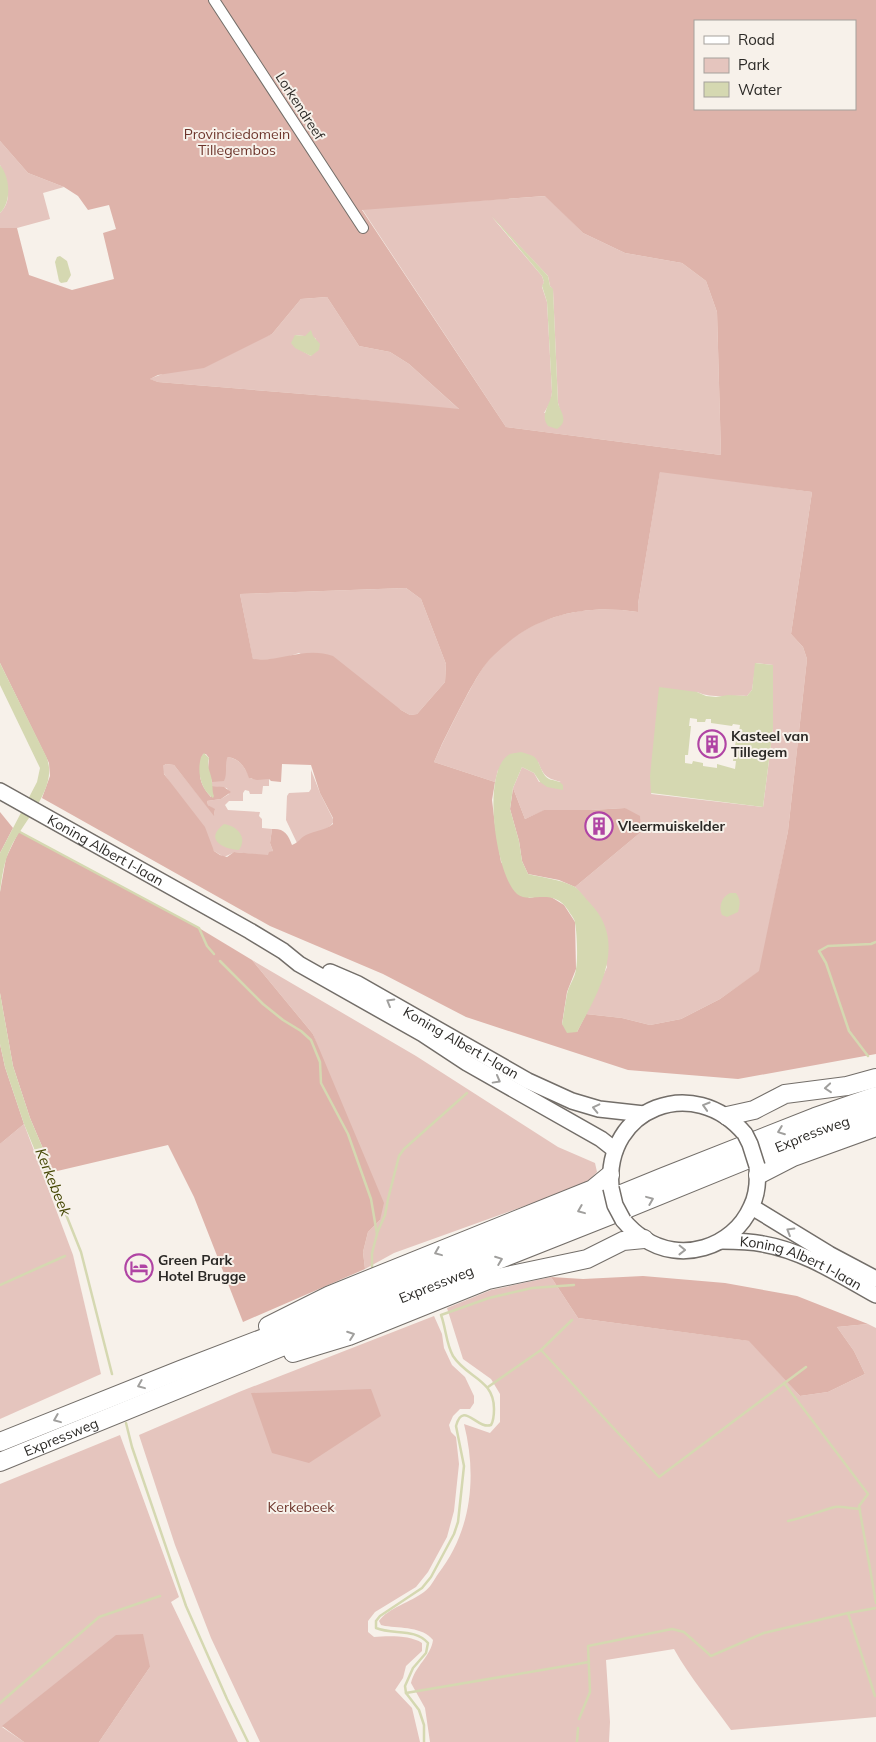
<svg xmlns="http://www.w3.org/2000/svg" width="876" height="1742" font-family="Mulish,sans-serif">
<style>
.green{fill:#e5c5be;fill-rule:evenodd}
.forest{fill:#deb3aa;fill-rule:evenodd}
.water{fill:#d5d8b1;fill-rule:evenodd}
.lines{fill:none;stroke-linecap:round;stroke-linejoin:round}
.stream{stroke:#d5d8b1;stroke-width:2.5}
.minor-casing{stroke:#736e69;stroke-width:12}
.secondary-casing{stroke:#736e69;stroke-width:18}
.trunk-casing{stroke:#736e69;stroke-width:20}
.minor{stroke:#fff;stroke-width:10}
.secondary{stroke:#fff;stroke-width:15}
.trunk{stroke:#fff;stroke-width:18}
.secondary-bridge-casing{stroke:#736e69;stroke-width:18;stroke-linecap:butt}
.secondary-bridge{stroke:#fff;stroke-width:15}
.oneway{stroke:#a09f9d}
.labels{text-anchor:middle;stroke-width:4;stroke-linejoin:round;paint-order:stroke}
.street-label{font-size:14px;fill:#2b2926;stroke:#f7f1ea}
.park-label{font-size:14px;fill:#6d352b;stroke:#f7f1ea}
.poi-label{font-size:14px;font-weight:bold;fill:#2b2926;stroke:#f7f1ea;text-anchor:start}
.water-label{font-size:15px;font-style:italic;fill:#464805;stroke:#f7f1ea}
</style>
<rect width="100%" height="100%" fill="#f7f1ea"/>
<g class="green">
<path d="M0 141 28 173 64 187 43 193 50 219 17 228H0V213C14 200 7 180 0 165 0 159 0 148 0 141Z"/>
<path d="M546 196 583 233 625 253 682 263 706 281 717 312 721 455 506 427 362 209ZM492 217 548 276 550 286 553 290 558 403 560 410 544 413 551 401 552 392 547 302 542 287 544 282 542 276Z"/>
<path d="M327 297 359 346 390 352 409 364 460 410 328 396 158 382 149 379 272 334 301 299ZM295 335 313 337 316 339 311 356 304 352Z"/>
<path d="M660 471 812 492 791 634 803 647 807 659 788 831 760 971 720 999 681 1019 650 1025 622 1018 586 1014 607 967 584 897 575 887 641 832 625 808 591 810H545L525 819 513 788 522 767 534 773 539 782H561C546 778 544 776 538 762L498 770 495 782 434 762C444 739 455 718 466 697 474 683 482 666 493 655 533 615 583 604 638 612V604ZM756 663 773 665V729L763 807 651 794 697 692C713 699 730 695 747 696L752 690Z"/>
<polygon points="406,588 421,599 446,664 445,682 417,714 410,715 401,710 299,653 280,659 253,660 240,594"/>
<path d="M228 757C243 760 244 769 251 779H269V786H263L262 794H250L249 791 245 790 243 793V801H229L225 805 228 810 260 812 259 816 262 819V828L272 829 270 843 273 851 268 856 235 852 224 857 214 851 163 772V766L166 764 174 765 214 815 215 810 208 805 207 801 221 799 229 794 227 788 212 786V782Z"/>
<path d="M311 770 320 793 334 821C327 834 308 831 297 843L286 820 287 796 289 793 309 792 311 789Z"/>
<polygon points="252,960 416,1056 558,1147 595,1163 597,1172 586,1184 394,1253 365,1269 363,1252 368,1232 380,1220 313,1034"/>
<polygon points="24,1124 73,1255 101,1374 0,1419 0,1144"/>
<path d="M551 1277 578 1318 750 1341 800 1396 828 1392 865 1374 854 1351 837 1327 868 1324 876 1328V1717L731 1730C712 1703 690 1678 674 1649L606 1660 610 1722 609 1742H430L425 1708 411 1683C415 1666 431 1656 433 1640 423 1627 401 1628 385 1626L381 1625 379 1621C388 1608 411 1602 424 1592 430 1588 434 1580 438 1574 472 1530 477 1476 464 1424L490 1433 500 1422V1394L491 1379 463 1359 447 1308 491 1290Z"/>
<path d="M434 1316 442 1334 444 1348 452 1365 465 1377 474 1396V1403L470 1409H460L453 1416 449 1425 451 1432 456 1437 459 1464 454 1511 447 1537 428 1572 416 1587 375 1612 368 1621V1632L374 1637C388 1636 410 1635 422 1643V1651L406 1666 403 1678 395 1690 412 1708 420 1742H260L211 1638 175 1545 139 1435 239 1392Z"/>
<polygon points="120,1435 179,1597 171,1602 238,1742 99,1742 150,1667 2,1727 24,1742 0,1742 0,1484"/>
</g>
<g class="forest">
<path d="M0 0H876V1054L738 1079 628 1070 466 1017 383 974 270 926 42 798 50 776 49 763 0 663V228H17L29 275 72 290 114 279 103 233 116 229 109 205 88 210 78 196 64 187 28 173 0 141ZM695 21H855V109H695ZM545 196 583 233 625 253 682 263 706 281 717 312 721 455 506 427 362 210ZM327 297 359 346 390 352 409 364 459 409 328 396 158 382 150 379 158 375 204 368 272 334 301 299ZM660 472 812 492 791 634 803 647 807 659 788 831 759 971 720 999 681 1019 650 1025 622 1018 586 1014 577 1032 562 1024 567 992 576 969 575 922 564 905 551 897 540 896 529 898 501 862 495 825 492 800 495 782 434 762C444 738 456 716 468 693 475 681 483 665 494 655 534 615 583 604 638 612V604ZM406 588 421 599 446 664 445 682 417 714 410 715 401 710 333 656C305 646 282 662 253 659L240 594ZM203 754H206L209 758 208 769 212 782 224 781C228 773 224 763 228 757 240 759 245 767 249 778L257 780 269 779 271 781 281 782 282 764 311 765 320 793 333 818V824C324 831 316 830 306 835 300 838 298 843 292 845 288 834 284 828 272 829L270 843 273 851 269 852 268 855 234 852 227 857 220 855 214 851 205 827 164 774 163 766 166 764 174 765 214 816 215 809 208 805 207 801 221 799 231 792 224 787 212 786 211 797C197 781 199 773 203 754Z"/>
<polygon points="513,788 525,819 544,810 591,810 625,808 640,816 641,832 575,887 559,880 528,874 522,861 519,841 510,809"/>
<polygon points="0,812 13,828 0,853"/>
<polygon points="19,831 199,928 252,960 313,1034 384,1203 380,1220 368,1232 363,1252 365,1269 243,1322 194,1197 168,1145 53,1172 30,1118 13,1066 0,993 0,892 6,858"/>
<polygon points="0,1044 5,1067 24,1124 0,1144"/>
<polygon points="643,1276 725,1283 797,1296 868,1324 837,1327 854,1351 865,1374 828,1392 800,1396 749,1341 578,1318 551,1277 583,1279"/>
<polygon points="371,1389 381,1416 309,1463 272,1453 251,1393"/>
<polygon points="143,1634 150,1667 99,1742 24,1742 2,1726 116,1635"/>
</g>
<g class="water">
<path d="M0 165C10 177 12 202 0 213Z"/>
<path d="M491 215 548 276 550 286 553 289 558 403C561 413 569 421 557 429L548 426C539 414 551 405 552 392L547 302 542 286 544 282 542 276Z"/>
<polygon points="60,256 67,261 71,275 67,282 61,283 59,281 55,262 57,257"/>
<polygon points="311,330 313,336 320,344 319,350 311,356 295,348 291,343 295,335 305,336"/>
<path d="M0 663 46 756C60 787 24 820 11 847 4 861 2 876 0 892V853L37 782 40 768 0 685Z"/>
<path d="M755 663 773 665V729L763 807 651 793 650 776 659 687 697 692 706 696 716 697 728 695 747 696 752 690ZM690 718 697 719V722H705L706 719H711V723L732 726 733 724 740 725 739 732H737L733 761H736L735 769 717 764V768L703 766V763L693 761 692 764 685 763V755H688L691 726H689Z"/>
<path d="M521 752C524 753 529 754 533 756 541 761 540 774 549 779 554 781 559 780 563 785V790L547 787 540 782 534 773 522 767 513 788 510 809 519 841 522 861 528 874C544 878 559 879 573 886 579 889 584 897 589 902 629 942 599 991 577 1032L567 1033 562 1024C564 1014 565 1004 567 994 569 985 575 978 576 969 578 960 577 932 575 923 575 919 570 914 568 910 552 886 530 905 517 894 496 876 480 770 510 754 512 753 518 753 521 752Z"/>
<path d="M204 753 209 758C206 768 212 774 212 783 213 789 212 791 214 796L213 798C200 789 197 771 201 757Z"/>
<path d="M224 824C237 826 248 837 239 850 222 849 204 839 224 824Z"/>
<path d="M730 893H736C741 900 740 905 738 912L727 917 722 915C718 906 722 897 730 893Z"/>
<polygon points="0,993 13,1066 30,1118 53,1172 45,1175 24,1124 5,1067 0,1044"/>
</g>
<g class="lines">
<g class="stream">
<polyline points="18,831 199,928 207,946 214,954"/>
<polyline points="220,961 263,1004 283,1020 301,1031 311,1040 320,1062 321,1083 348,1134 371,1199 377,1234 372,1253 372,1267"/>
<polyline points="868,1056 849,1031 826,963 819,951 828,946 871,944 876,942"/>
<polyline points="49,1172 81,1252 112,1374"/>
<polyline points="377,1233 385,1215 388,1199 399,1156 404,1149 467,1093"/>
<polyline points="0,1285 65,1256"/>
<polyline points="541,1350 659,1477 806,1367"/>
<polyline points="784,1383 868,1494 859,1506 876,1603"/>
<polyline points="488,1387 541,1350 572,1320"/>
<polyline points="126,1423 132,1447 186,1606 227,1699 248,1742"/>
<path d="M788 1521C804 1518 819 1511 835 1507 841 1506 852 1509 860 1509"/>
<polyline points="406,1693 589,1662"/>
<polyline points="875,1696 848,1613 876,1608"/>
<polyline points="0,1703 99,1617 160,1596"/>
<polyline points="579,1719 590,1692 588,1646 672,1629 684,1632 711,1656 764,1633 848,1613"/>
<path d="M424 1742V1725L419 1710 406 1693 405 1686 413 1668 426 1653 428 1643C415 1628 393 1635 376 1628V1621L380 1616 422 1588 431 1577 454 1534 458 1522 464 1466 456 1426C463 1400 477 1430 491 1425 494 1420 494 1415 494 1409 494 1379 467 1378 453 1356 446 1344 446 1328 441 1315L489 1298 532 1288 574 1285"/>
<polyline points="577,1742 578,1728"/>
</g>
<g class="minor-casing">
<polyline id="minor" points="214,0 363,228"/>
</g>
<g class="secondary-casing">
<g id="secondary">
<path id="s1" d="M0 791 250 931 283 951 299 964 423 1034 467 1063 601 1139 615 1150"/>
<path id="s2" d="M330 972 358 984 528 1081 572 1101 599 1109 644 1114"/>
<path d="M611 1187C604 1108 694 1073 745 1134"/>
<polyline points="752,1207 829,1254 876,1279"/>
<path d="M623 1220C629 1227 635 1233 643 1238 680 1264 733 1248 751 1207 758 1194 758 1180 757 1166"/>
<path id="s3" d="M721 1241C735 1241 749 1241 763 1244 804 1251 840 1275 876 1295"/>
</g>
</g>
<g class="trunk-casing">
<g id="trunk">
<polyline points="727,1116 754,1110 785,1094 847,1086 876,1078"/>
<polyline points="758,1175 793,1157 876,1127"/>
<polyline points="268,1326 330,1295 593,1189 610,1175"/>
<polyline points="293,1353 349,1336 488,1280 587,1259 623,1241 644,1239"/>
<polyline points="0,1442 180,1370 332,1312 663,1177 815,1117 876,1096"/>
<path id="s4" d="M0 1462 404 1297 619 1212 822 1129 876 1112"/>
</g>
</g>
<use href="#minor" class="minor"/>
<use href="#secondary" class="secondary"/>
<use href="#trunk" class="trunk"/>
<g class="secondary-bridge-casing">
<g id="secondary-bridge">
<polyline points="745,1134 750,1144 757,1166"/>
<polyline points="611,1188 615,1205 623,1220"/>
</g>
</g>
<use href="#secondary-bridge" class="secondary-bridge"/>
</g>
<defs><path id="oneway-chevron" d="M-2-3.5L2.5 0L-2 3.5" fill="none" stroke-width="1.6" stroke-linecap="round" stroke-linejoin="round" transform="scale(1.25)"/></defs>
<g class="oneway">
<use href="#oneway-chevron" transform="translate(390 1002) rotate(-150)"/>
<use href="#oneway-chevron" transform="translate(497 1080) rotate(29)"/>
<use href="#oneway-chevron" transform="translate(828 1088) rotate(175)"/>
<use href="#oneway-chevron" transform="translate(706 1106) rotate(-163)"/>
<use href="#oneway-chevron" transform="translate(596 1108) rotate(-167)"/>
<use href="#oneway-chevron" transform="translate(781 1131) rotate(159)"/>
<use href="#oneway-chevron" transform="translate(650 1200) rotate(-22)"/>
<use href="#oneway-chevron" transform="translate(581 1210) rotate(158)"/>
<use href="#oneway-chevron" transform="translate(790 1231) rotate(-149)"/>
<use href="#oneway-chevron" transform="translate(682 1250) rotate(1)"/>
<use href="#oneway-chevron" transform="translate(438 1252) rotate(158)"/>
<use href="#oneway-chevron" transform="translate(499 1260) rotate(-21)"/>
<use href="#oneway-chevron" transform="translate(351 1335) rotate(-20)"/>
<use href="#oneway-chevron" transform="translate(141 1385) rotate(158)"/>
<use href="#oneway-chevron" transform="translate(57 1419) rotate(158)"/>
</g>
<defs>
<g id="building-ring" transform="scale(1.4375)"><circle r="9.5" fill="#f7f1ea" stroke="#b044a4" stroke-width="1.5"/><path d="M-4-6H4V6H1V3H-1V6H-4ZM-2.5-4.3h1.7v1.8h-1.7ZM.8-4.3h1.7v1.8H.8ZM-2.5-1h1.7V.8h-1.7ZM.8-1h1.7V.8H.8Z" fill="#b044a4"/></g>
<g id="hotel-ring" transform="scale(1.4375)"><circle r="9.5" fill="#f7f1ea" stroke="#b044a4" stroke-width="1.5"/><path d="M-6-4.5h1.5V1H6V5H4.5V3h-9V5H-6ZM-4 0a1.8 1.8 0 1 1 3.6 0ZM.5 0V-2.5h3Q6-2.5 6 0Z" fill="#b044a4"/></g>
</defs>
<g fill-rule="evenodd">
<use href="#building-ring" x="712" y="744"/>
<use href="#building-ring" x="599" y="826"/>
<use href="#hotel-ring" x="139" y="1268"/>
</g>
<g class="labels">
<g class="street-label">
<text transform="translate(300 106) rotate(57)" y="5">Lorkendreef</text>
<text dy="5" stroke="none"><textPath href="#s1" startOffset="121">Koning Albert I-laan</textPath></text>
<text dy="5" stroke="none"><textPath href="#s2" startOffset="149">Koning Albert I-laan</textPath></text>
<text dy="5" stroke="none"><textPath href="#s4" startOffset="876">Expressweg</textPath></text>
<text dy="5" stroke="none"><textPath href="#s3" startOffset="84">Koning Albert I-laan</textPath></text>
<text dy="5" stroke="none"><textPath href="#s4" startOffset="471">Expressweg</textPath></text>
<text dy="5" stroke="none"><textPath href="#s4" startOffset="66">Expressweg</textPath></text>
</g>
<g class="park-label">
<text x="237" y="139">Provinciedomein<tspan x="237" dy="16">Tillegembos</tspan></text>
<text x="301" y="1512">Kerkebeek</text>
</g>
<g class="poi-label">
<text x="731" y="741">Kasteel van<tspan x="731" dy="16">Tillegem</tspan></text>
<text x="618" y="831">Vleermuiskelder</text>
<text x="158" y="1265">Green Park<tspan x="158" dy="16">Hotel Brugge</tspan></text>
</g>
<g class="water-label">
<text transform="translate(53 1182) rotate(68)" y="5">Kerkebeek</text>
</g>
</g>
<rect x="694" y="20" width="162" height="90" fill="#f7f1ea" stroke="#a5a19c"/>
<rect x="704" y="36" width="25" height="8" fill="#ffffff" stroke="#a5a19c"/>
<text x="738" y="45" font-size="15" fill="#2b2926">Road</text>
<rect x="704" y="58" width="25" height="15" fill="#e5c5be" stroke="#a5a19c"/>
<text x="738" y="70" font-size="15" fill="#2b2926">Park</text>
<rect x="704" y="82" width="25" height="15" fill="#d5d8b1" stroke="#a5a19c"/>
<text x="738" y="95" font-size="15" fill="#2b2926">Water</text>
</svg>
